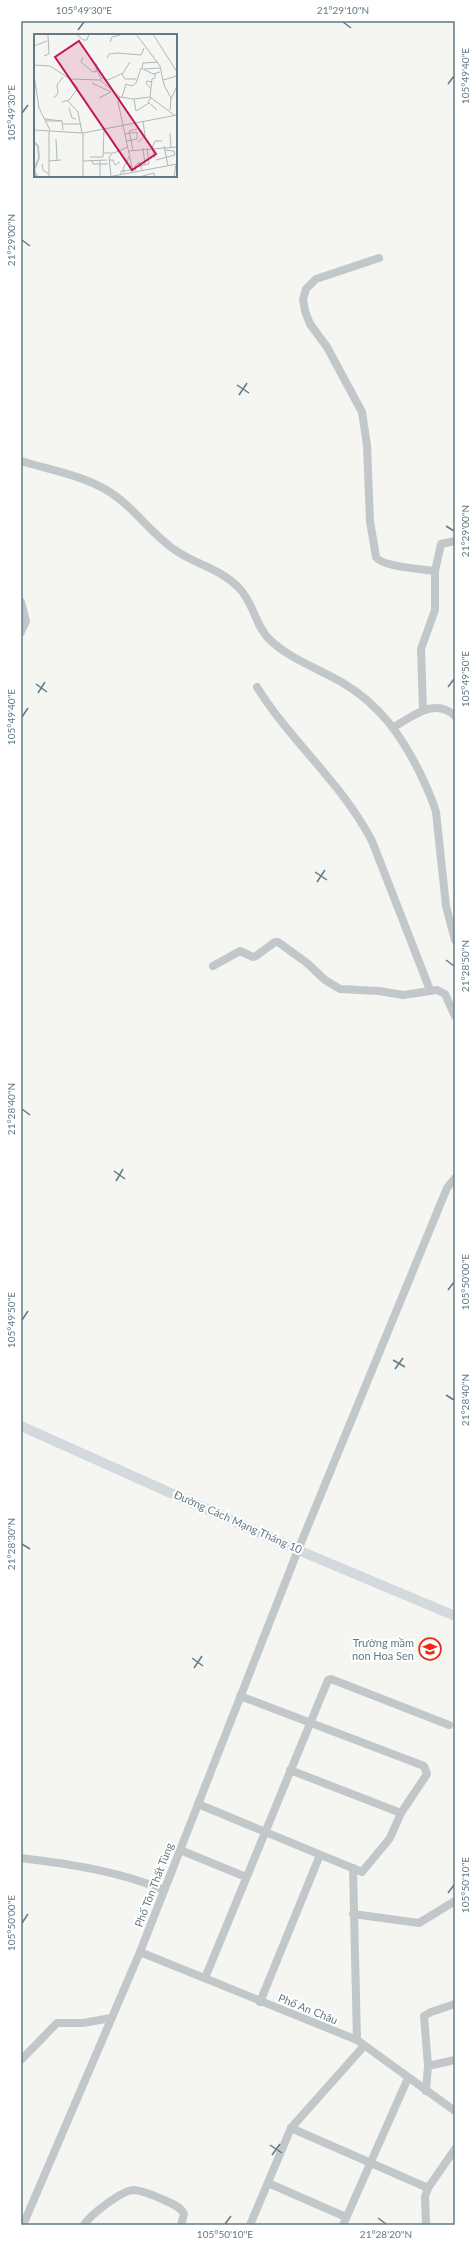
<svg xmlns="http://www.w3.org/2000/svg" width="476" height="2246" font-family="Lato,sans-serif">
<style>
.lines{fill:none;stroke-linecap:round;stroke-linejoin:round}
.minor{stroke:#c2c7ca;stroke-width:8}
.major{stroke:#d3d9dd;stroke-width:10}
.ticks{fill:none;stroke:#627a85;stroke-width:1.5}
.labels{text-anchor:middle;stroke-width:4;stroke-linejoin:round;paint-order:stroke}
.street-label{font-size:11px;fill:#627a85;stroke:#fff}
.poi-label{font-size:11px;fill:#627a85;stroke:#fff;text-anchor:end}
.inset-river{fill:none;stroke:#b7c7c9;stroke-width:2}
.inset-road{fill:none;stroke:#adb9bc;stroke-width:1}
.view{fill:#c2185b;fill-opacity:0.15;stroke:#c2185b;stroke-width:2}
.inset-edge{fill:none;stroke:#627a85;stroke-width:2}
.neatline{fill:none;stroke:#627a85;stroke-width:1.5}
.ticks-label{font-size:10px;text-anchor:middle;fill:#627a85}
</style>
<rect width="100%" height="100%" fill="#f5f5f1"/>
<g class="lines">
<g class="minor">
<path d="M379 258 316 279 306 289 303 299 305 311 310 324 327 347 362 412 367 445 370 521 376 557C382 567 422 569 435 571"/>
<path d="M21 461C53 471 89 476 117 497 138 513 153 535 175 550 196 565 220 568 239 588 254 603 255 626 270 640 290 659 319 669 343 683 380 705 401 735 420 773 426 786 432 798 436 812L446 906 455 940"/>
<polyline points="21,602 26,621 21,632"/>
<path d="M257 687C291 742 342 783 372 841L430 990"/>
<polyline points="423,710 421,649 435,610 435,571 441,544 455,541"/>
<path d="M394 727C413 716 435 697 455 716"/>
<polyline points="213,966 240,951 253,957 256,956 275,942 278,942 307,963 325,980 340,989 379,991 403,995 437,990 445,994 455,1016"/>
<polyline points="290,1770 401,1813"/>
<polyline points="198,1804 362,1872 390,1838 401,1813 427,1774 424,1766 240,1696"/>
<polyline points="180,1850 246,1877"/>
<path d="M21 1858C70 1864 118 1871 164 1890"/>
<polyline points="353,1868 357,2040"/>
<polyline points="353,1914 419,1923 455,1901"/>
<polyline points="140,1952 357,2040 455,2111"/>
<polyline points="205,1978 328,1680 331,1679 449,1725"/>
<polyline points="260,2002 320,1855"/>
<polyline points="21,2060 57,2023 83,2023 111,2018"/>
<polyline points="428,2066 455,2060"/>
<polyline points="426,2091 428,2066 424,2016 431,2012 455,2004"/>
<polyline points="291,2128 428,2188"/>
<polyline points="268,2183 346,2217"/>
<polyline points="23,2225 140,1952 298,1550 447,1188 455,1178"/>
<path d="M84 2225C90 2215 122 2190 134 2190 145 2191 155 2196 164 2200 171 2203 180 2206 184 2214L181 2225"/>
<polyline points="250,2225 291,2128 364,2046"/>
<polyline points="343,2225 408,2078"/>
<polyline points="426,2225 425,2197 428,2188 455,2149"/>
</g>
<polyline class="major" points="21,1426 298,1550 455,1616"/>
</g>
<path class="ticks" d="M343 22 351 28M78 30 84 22M448 84 454 76M22 113 28 105M22 240 30 246M237 385 249 393M239 395 247 383M446 526 454 531M36 684 47 692M448 687 454 679M38 693 45 682M22 717 28 708M315 872 327 880M317 882 325 870M446 960 454 966M22 1109 30 1115M114 1171 125 1179M116 1181 123 1169M448 1290 454 1282M22 1320 28 1311M393 1360 405 1367M395 1369 403 1358M446 1395 454 1400M22 1544 30 1549M192 1658 203 1666M194 1668 202 1656M448 1893 454 1885M22 1923 28 1914M270 2145 282 2153M272 2155 280 2144M378 2218 386 2224M225 2224 231 2216"/>
<defs>
<g id="school-ring" transform="scale(1.15)"><circle r="9.5" fill="#fff" stroke="#f02a16" stroke-width="1.5"/><path d="M0-5L7-2L0 1L-7-2ZM-4 1L0 2.5L4 1V4Q0 6-4 4Z" fill="#f02a16"/></g>
</defs>
<g fill-rule="evenodd">
<use href="#school-ring" x="430" y="1649"/>
</g>
<g class="labels">
<g class="street-label">
<text transform="translate(238 1522) rotate(24)" y="4">Đường Cách Mạng Tháng 10</text>
<text transform="translate(154 1885) rotate(-69)" y="4">Phố Tôn Thất Tùng</text>
<text transform="translate(308 2009) rotate(22)" y="4">Phố An Châu</text>
</g>
<g class="poi-label">
<text x="414" y="1647">Trường mầm<tspan x="414" dy="13">non Hoa Sen</tspan></text>
</g>
</g>
<g transform="translate(34 34)">
<rect width="143" height="143" fill="#f5f5f1"/>
<path class="inset-river" d="M0 108 4 112 5 124 0 136 3 143"/>
<path class="inset-road" d="M12 0H27M42 0 49 6H53L55 0M102 0 126 32 130 51 137 64 136 76M119 0 143 38M76 8 78 3 86 1M0 12 13 7M10 22 15 20 14 1M49 23 47 28 59 38 63 37M73 24 75 20 83 19 107 21 110 14M58 26 63 31 62 35 67 44M0 31 16 32 36 45 66 46 86 63 100 65 116 63 140 81M108 34 109 29 124 28M110 35 126 34M88 40 91 45H102M0 41 5 74 16 96M66 46 68 44 74 46 89 39 96 28M129 46 143 42M58 49 77 58M117 55 112 49 113 47 118 48M86 63 84 68 99 138M88 63 92 50 98 52 102 49 107 34 119 40 126 38M116 63 118 45 121 44V40M20 64 24 59 23 51 29 43M65 64 77 58M117 64 114 68 123 76M100 65 102 77 115 69M137 65 143 52M34 67 44 78 48 99M28 68 35 66 44 54 37 46M35 74 38 84 42 85M11 85 28 87M12 87H28L29 96M29 90H47M0 96 49 99 143 81M15 97V143M136 99 137 113M91 100 103 98V105L93 107M22 105 23 126M104 108 111 102 109 87M130 112 134 132M109 114 111 131M99 116 95 97 103 95M95 117 143 113M69 119H80L94 113M56 123H69M69 123 70 95M121 124 118 114 121 107H128M58 126 59 130H74M75 126H79L81 131 86 128M122 126 141 121 140 117 131 116M15 127 27 126M49 127 73 126M8 130 9 136 15 140M101 133 115 130 113 114M102 137 101 132 105 128 108 136M90 139 89 135 96 121M87 140V137L98 136M77 142 75 123 78 120M49 143V99M66 143V126M74 143 143 130M105 143 120 139 121 143M140 143 142 130"/>
<path class="view" d="M45 7 122 120 98 136 21 23Z"/>
<rect width="143" height="143" class="inset-edge"/>
</g>
<rect width="476" height="2246" fill="none" stroke="#ffffff" stroke-width="44"/>
<rect x="22" y="22" width="432" height="2202" class="neatline"/>
<g class="ticks-label">
<text x="84" y="14">105°49'30"E</text>
<text x="343" y="14">21°29'10"N</text>
<text transform="translate(465 76) rotate(-90)" y="4">105°49'40"E</text>
<text transform="translate(11 113) rotate(-90)" y="4">105°49'30"E</text>
<text transform="translate(11 240) rotate(-90)" y="4">21°29'00"N</text>
<text transform="translate(465 531) rotate(-90)" y="4">21°29'00"N</text>
<text transform="translate(465 679) rotate(-90)" y="4">105°49'50"E</text>
<text transform="translate(11 717) rotate(-90)" y="4">105°49'40"E</text>
<text transform="translate(465 966) rotate(-90)" y="4">21°28'50"N</text>
<text transform="translate(11 1109) rotate(-90)" y="4">21°28'40"N</text>
<text transform="translate(465 1282) rotate(-90)" y="4">105°50'00"E</text>
<text transform="translate(11 1320) rotate(-90)" y="4">105°49'50"E</text>
<text transform="translate(465 1400) rotate(-90)" y="4">21°28'40"N</text>
<text transform="translate(11 1544) rotate(-90)" y="4">21°28'30"N</text>
<text transform="translate(465 1885) rotate(-90)" y="4">105°50'10"E</text>
<text transform="translate(11 1923) rotate(-90)" y="4">105°50'00"E</text>
<text x="225" y="2238">105°50'10"E</text>
<text x="386" y="2238">21°28'20"N</text>
</g>
</svg>
